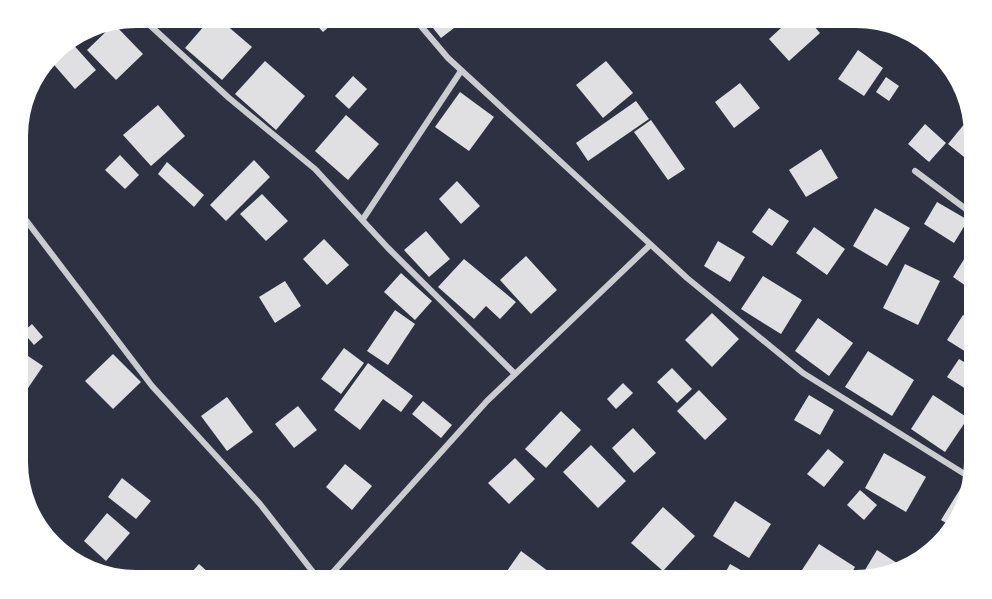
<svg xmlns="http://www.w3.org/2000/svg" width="992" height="599" font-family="Jost,sans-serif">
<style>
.building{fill:#e0e0e3}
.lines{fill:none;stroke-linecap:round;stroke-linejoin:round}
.minor{stroke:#caccd0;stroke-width:6}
</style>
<rect width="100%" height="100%" fill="#2d3142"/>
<g class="building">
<polygon points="211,18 218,18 252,47 222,80 185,48"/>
<polygon points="310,18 339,18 323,32"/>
<polygon points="425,18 467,18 441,38"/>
<polygon points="792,18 807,18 820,33 789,61 769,39"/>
<polygon points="114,24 143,54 116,80 87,50"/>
<polygon points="70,41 96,70 75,89 49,59 58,48"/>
<polygon points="858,50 883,68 864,96 838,79"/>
<polygon points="265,61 305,96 276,130 235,94"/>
<polygon points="606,61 633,93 603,118 576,85"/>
<polygon points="353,76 367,89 349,109 335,96"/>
<polygon points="886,77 899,86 889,101 876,92"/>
<polygon points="740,83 760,108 734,128 715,102"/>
<polygon points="460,92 494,117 469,151 435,127"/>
<polygon points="636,101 649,119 588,161 576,143"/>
<polygon points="158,105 185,136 151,166 123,135"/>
<polygon points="346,115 379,144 348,180 315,151"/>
<polygon points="970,117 974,129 974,165 948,144"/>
<polygon points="651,120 685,169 668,180 634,132"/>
<polygon points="925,124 946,143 929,162 908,144"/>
<polygon points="821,149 838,178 806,197 789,170"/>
<polygon points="120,155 139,175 125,189 105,170"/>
<polygon points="254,160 270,177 226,221 210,205"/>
<polygon points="167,162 204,195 194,207 158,174"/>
<polygon points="457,181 480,206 461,224 439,199"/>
<polygon points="262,194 288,221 266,241 240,214"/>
<polygon points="937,202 968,220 954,243 924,224"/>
<polygon points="769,208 789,221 772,246 752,232"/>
<polygon points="875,208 910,228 887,266 853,246"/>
<polygon points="814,227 845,249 827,275 796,253"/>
<polygon points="426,231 450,259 429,277 404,250"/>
<polygon points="324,239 349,265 327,285 303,259"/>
<polygon points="718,241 745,257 730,282 704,266"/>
<polygon points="971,248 974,250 974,280 969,288 953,277"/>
<polygon points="526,256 557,290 531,314 500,280"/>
<polygon points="464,259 516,302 500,319 486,306 474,319 438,287"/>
<polygon points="905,264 940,281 918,325 883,308"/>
<polygon points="401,273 432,301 415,320 384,292"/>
<polygon points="763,276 802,300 781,334 741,309"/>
<polygon points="285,281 301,306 275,323 259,297"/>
<polygon points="395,310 415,324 388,365 367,351"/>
<polygon points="712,313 739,339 712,367 685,340"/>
<polygon points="963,315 974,322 974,357 947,340"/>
<polygon points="818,318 853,343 829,376 795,351"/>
<polygon points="32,324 43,337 34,345 23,332"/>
<polygon points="344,348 364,363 341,394 321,379"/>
<polygon points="19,350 43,366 22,397 19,395"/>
<polygon points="868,351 914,380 892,416 845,387"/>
<polygon points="113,354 141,382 113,409 85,381"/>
<polygon points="959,359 974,368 974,394 947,377"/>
<polygon points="368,363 413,396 401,412 383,399 360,430 334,410"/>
<polygon points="672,368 692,389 677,403 657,382"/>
<polygon points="623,383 633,393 616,409 607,399"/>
<polygon points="699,390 727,419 705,440 677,411"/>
<polygon points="809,395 834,410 820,435 794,420"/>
<polygon points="933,395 968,418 945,452 911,429"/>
<polygon points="227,397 253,432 227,451 201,416"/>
<polygon points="423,401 452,425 441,438 412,414"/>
<polygon points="298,406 317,430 294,448 275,424"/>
<polygon points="561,411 581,430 546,468 525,449"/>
<polygon points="633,428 656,453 634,473 612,448"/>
<polygon points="591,445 626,481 598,508 563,472"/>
<polygon points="828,449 844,462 824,487 807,474"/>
<polygon points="884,453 926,477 906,512 865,488"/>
<polygon points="515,458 535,479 509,504 488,483"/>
<polygon points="345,464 372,486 352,510 326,487"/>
<polygon points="122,478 151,501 136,519 108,497"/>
<polygon points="962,486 968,489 958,522 953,527 941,520"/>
<polygon points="860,490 877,505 864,520 847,505"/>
<polygon points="735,501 771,524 749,558 713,536"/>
<polygon points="663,507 695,536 663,571 631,543"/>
<polygon points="107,513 130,533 106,561 84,541"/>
<polygon points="819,544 855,567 847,581 805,581 798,576"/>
<polygon points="877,550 900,565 897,570 869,579 862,575"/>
<polygon points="521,551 548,571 541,581 500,581"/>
<polygon points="199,564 218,581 184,581"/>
<polygon points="730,564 760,581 721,581"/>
</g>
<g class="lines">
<g class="minor">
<polyline points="142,18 229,98 315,169 388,248 515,374"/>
<polyline points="414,18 448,58 687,278 803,373 971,478"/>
<polyline points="915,171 974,215"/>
<polyline points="19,211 152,386 260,504 320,581"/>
<polyline points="363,219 461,71"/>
<polyline points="325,581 487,401 650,245"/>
</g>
</g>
<path d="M0 0H992V599H0ZM136 28H856A108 108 0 0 1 964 136V462A108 108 0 0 1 856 570H136A108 108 0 0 1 28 462V136A108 108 0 0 1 136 28Z" fill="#fff" fill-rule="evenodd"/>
</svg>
